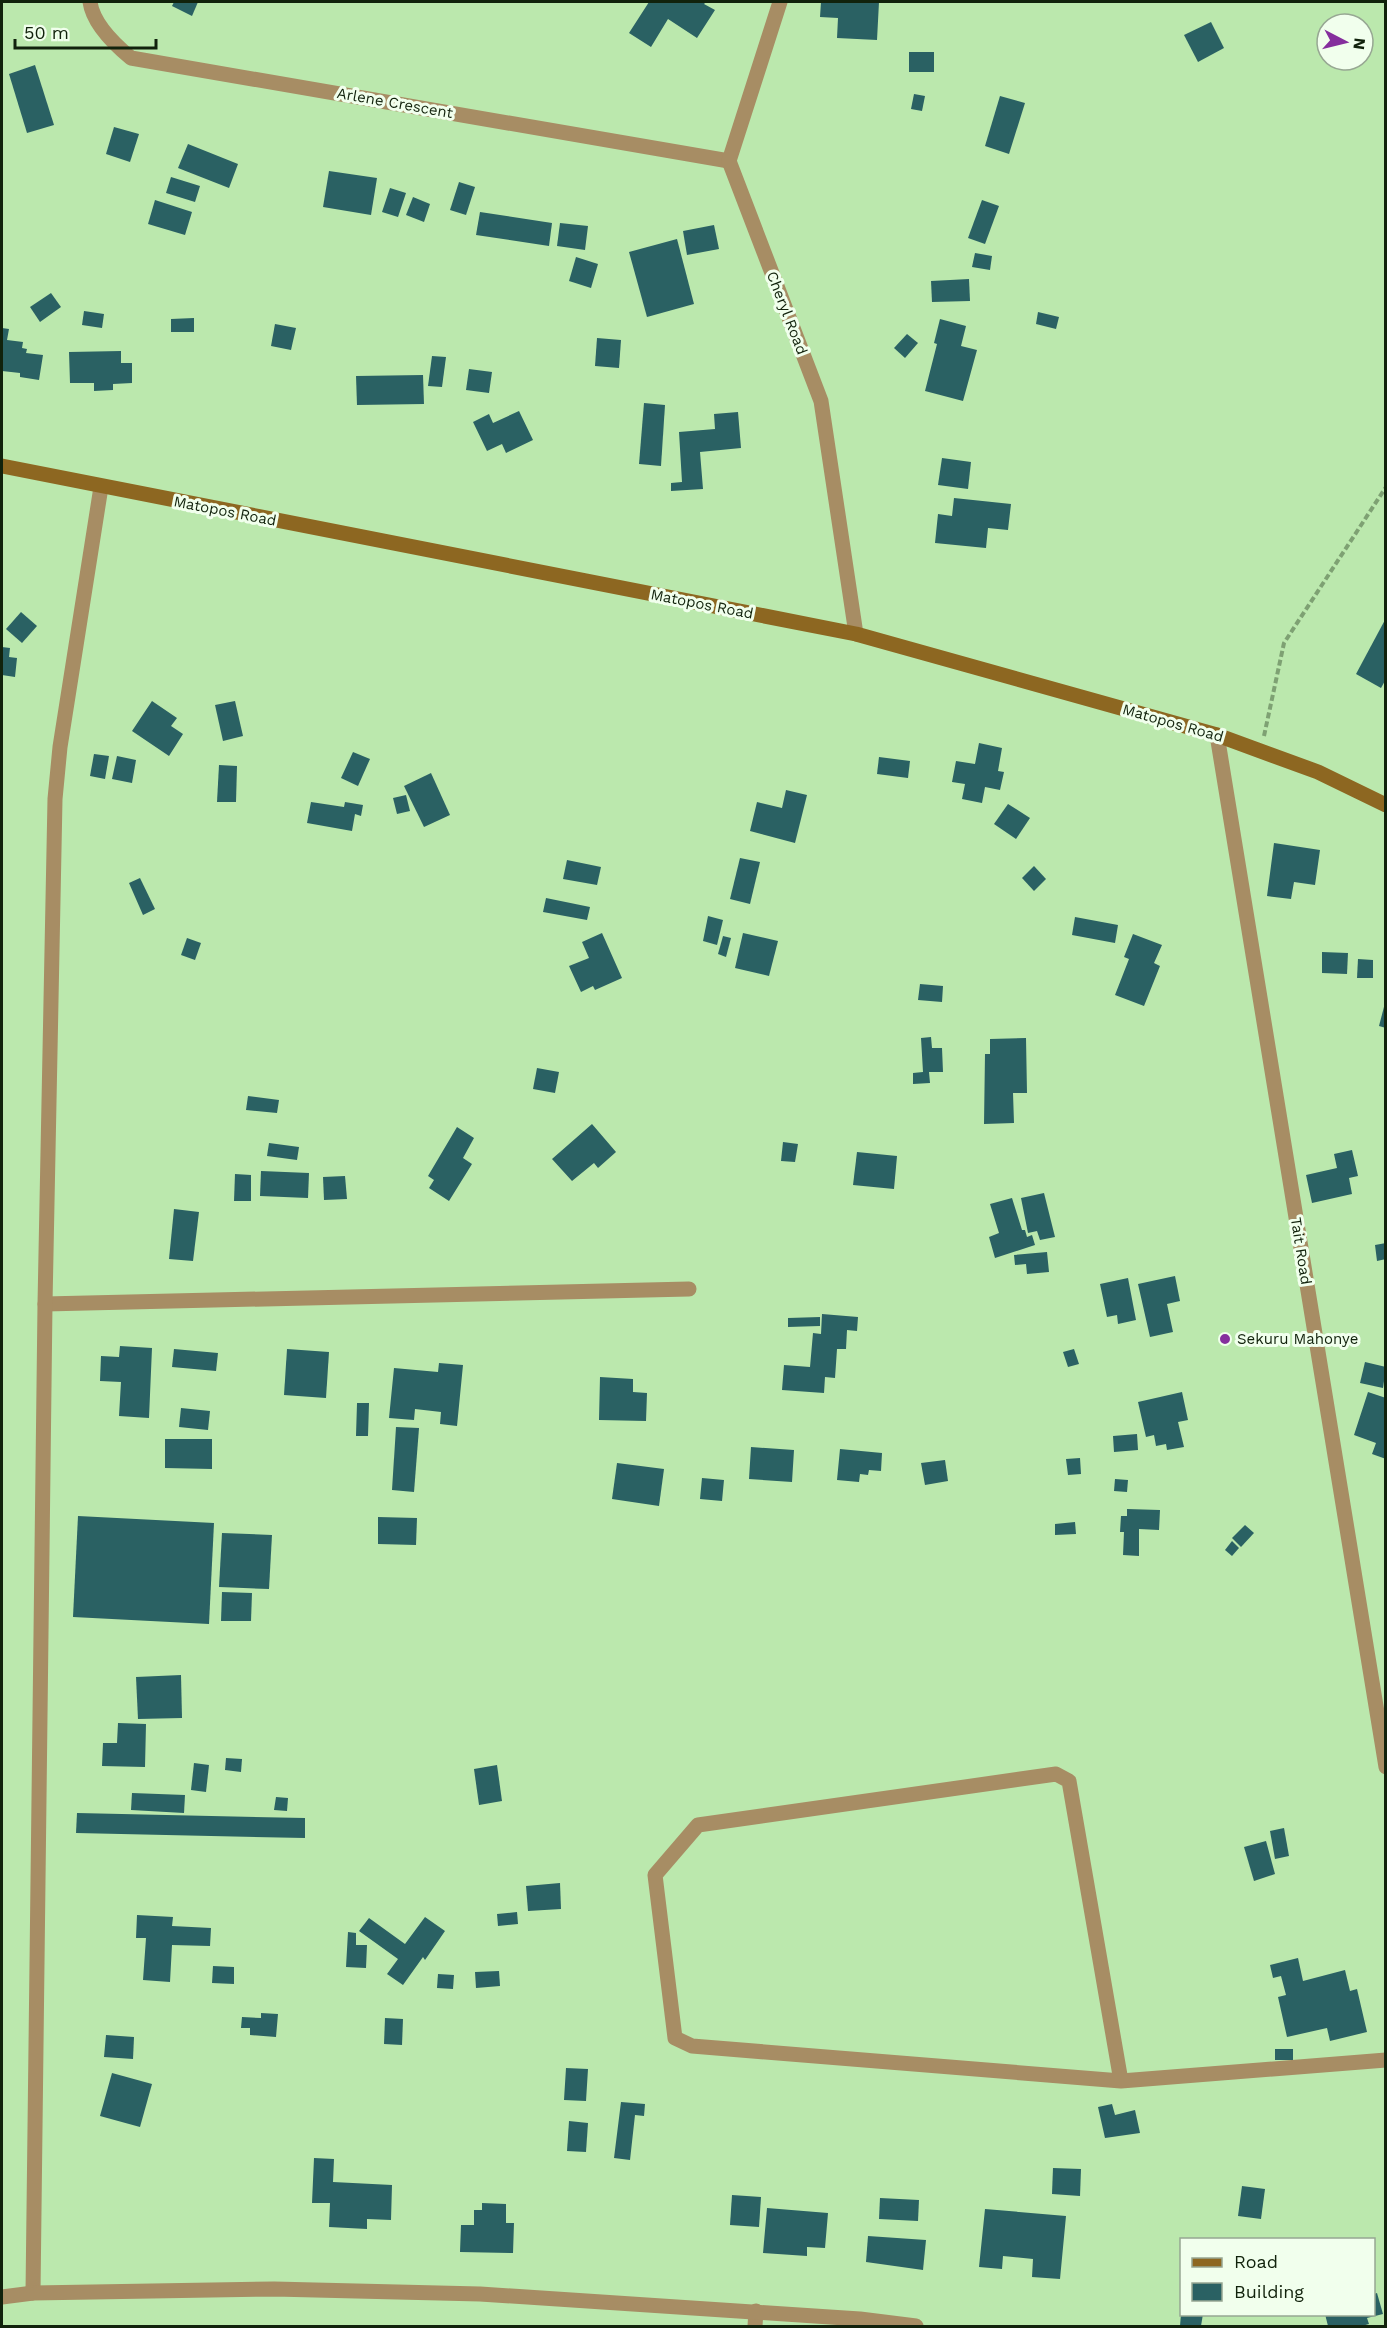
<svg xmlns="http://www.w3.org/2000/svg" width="1387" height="2328" font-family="'Work Sans',sans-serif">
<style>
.building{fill:#2a6163}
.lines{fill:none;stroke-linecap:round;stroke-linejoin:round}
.path{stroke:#7ea173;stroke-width:4;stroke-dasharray:6 3;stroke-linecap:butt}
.minor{stroke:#a78d64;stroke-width:15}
.tertiary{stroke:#a78d64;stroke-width:15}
.secondary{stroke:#8d6721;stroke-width:15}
.poi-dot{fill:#852f9d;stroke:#f1ffed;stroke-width:2}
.labels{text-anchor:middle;stroke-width:6;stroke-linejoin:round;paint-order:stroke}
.street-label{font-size:15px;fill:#11220c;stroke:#f1ffed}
.poi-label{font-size:15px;fill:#11220c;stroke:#f1ffed;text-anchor:start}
</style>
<rect width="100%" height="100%" fill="#bbe8ad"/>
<g class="building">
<polygon points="174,2 198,2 192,16 172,6"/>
<polygon points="649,2 706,2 704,4 715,10 697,38 668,19 651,47 629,33"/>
<polygon points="821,2 879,2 877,40 837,38 838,18 820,17"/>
<polygon points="1211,22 1224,48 1198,62 1184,35"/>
<rect x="909" y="52" width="25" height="20"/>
<polygon points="35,65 54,125 27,133 9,74"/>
<polygon points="914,94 925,96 922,111 911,109"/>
<polygon points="1000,96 1025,103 1009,154 985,146"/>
<polygon points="114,127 139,134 130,162 106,154"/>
<polygon points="188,144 238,164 229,188 178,168"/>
<polygon points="329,171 377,178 371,215 323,207"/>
<polygon points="171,177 200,186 195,202 166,193"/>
<polygon points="459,182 475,187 466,215 450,210"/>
<polygon points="390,188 406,193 398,217 382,212"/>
<polygon points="413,197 430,204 424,222 406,215"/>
<polygon points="155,200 192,212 185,235 148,224"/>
<polygon points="982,200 999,206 985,244 968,238"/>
<polygon points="480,212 552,223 549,246 476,235"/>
<polygon points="560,223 588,226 585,250 557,246"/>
<polygon points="714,225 719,249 687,255 683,231"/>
<polygon points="677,239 694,304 647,317 629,252"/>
<polygon points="975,253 992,256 990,270 972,267"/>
<polygon points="576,257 598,264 591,288 569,281"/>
<polygon points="969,279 970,301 932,302 931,281"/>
<polygon points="51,293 61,307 40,322 30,307"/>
<polygon points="84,311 104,314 102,328 82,325"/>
<polygon points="1038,312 1059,317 1056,329 1036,324"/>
<polygon points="194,318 194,332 171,332 171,319"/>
<polygon points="940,319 966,326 961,346 977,350 963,401 925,391 937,344 934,343"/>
<polygon points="275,324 296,328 291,350 271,346"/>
<polygon points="2,328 9,329 7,340 23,342 22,348 27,349 26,353 43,355 39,380 20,377 20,373 2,371"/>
<polygon points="907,334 918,343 905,358 894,348"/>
<polygon points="597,338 621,340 619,368 595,366"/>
<polygon points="121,351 121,363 132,363 132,383 113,384 113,390 94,391 94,383 70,383 69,352"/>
<polygon points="432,356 446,357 442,387 428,386"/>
<polygon points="469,369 492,372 489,393 466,390"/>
<polygon points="423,375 424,404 357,405 356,376"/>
<polygon points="644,403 665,405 661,466 639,464"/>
<polygon points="519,411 533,440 506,453 502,444 487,451 473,422 489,414 493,423"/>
<polygon points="738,412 741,448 700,452 703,489 671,491 671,483 682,482 679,432 715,429 714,414"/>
<polygon points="942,458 971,462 968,489 938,485"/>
<polygon points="954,498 1011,504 1008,530 988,528 986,548 935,543 938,514 952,516"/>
<polygon points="21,612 37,626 22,643 6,629"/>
<polygon points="1386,618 1386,679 1381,688 1356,674"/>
<polygon points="2,647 10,648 9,657 17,658 15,677 2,675"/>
<polygon points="152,701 177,718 171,726 183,734 169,756 132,731"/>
<polygon points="235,701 243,736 223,741 215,705"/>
<polygon points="979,743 1002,748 998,771 1004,772 1000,790 985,787 982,803 962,799 965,784 952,782 956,761 975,764"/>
<polygon points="353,752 370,759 358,786 341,778"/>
<polygon points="94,754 109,756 105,779 90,776"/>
<polygon points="117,756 136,760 132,783 112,779"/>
<polygon points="879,757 910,761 908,778 877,774"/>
<polygon points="219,765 237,766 236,802 217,802"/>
<polygon points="431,773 450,815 424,827 404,786"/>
<polygon points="786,790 807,795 795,843 750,831 757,802 782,808"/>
<polygon points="406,795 410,811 397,814 393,798"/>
<polygon points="311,802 344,807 345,802 363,805 361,816 355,814 352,831 307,823"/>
<polygon points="1008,804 1030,818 1016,839 994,824"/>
<polygon points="1274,843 1320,850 1315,885 1294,882 1291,899 1267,896"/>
<polygon points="740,858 760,862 750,904 730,899"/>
<polygon points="567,860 601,867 597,885 563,879"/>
<polygon points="1034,866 1046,879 1034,891 1022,878"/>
<polygon points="140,878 155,909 143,915 129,883"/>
<polygon points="546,898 590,907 587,920 543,912"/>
<polygon points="708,916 723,920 717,945 703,941"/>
<polygon points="1075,917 1118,925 1115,943 1072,935"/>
<polygon points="602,933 622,978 595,990 593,986 581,992 569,966 589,958 582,942"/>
<polygon points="743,933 778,941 769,976 735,968"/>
<polygon points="1133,934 1162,945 1154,963 1160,966 1144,1006 1115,995 1129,959 1124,957"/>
<polygon points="723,936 731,938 726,957 718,954"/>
<polygon points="187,938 201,943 195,960 181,955"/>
<polygon points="1322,952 1348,953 1347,974 1322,973"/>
<polygon points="1358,959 1373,960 1373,978 1357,978"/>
<polygon points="920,984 943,986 942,1002 918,1000"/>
<polygon points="1385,1003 1386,1003 1386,1028 1379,1026"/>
<polygon points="931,1037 932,1048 942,1048 943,1072 929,1072 930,1083 913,1084 913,1073 923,1072 921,1038"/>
<polygon points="1026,1038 1027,1093 1013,1093 1014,1123 984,1124 985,1054 990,1054 990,1039"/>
<polygon points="537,1068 559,1072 555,1093 533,1089"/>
<polygon points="248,1096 279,1100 277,1113 246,1110"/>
<polygon points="592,1124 616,1152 598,1168 594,1163 572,1181 552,1159"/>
<polygon points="457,1127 474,1138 463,1158 472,1164 449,1201 429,1188 434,1180 428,1176"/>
<polygon points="783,1142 798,1144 795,1162 781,1161"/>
<polygon points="269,1143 299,1147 297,1160 267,1156"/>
<polygon points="1352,1150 1358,1176 1349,1178 1352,1194 1312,1203 1306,1175 1337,1168 1334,1154"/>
<polygon points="857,1152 897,1156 894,1189 853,1185"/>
<polygon points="261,1171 309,1173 308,1198 260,1196"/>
<polygon points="235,1174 251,1175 251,1201 234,1201"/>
<polygon points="345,1176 347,1199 324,1200 323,1177"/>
<polygon points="1044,1193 1055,1237 1040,1240 1037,1231 1028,1233 1021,1198"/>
<polygon points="1012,1198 1022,1230 1025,1230 1027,1237 1032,1235 1035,1245 995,1258 989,1237 999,1233 990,1204"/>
<polygon points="174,1209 199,1212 193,1261 169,1259"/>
<polygon points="1386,1243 1386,1259 1377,1261 1375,1245"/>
<polygon points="1047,1252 1049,1272 1027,1274 1026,1264 1015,1265 1014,1255"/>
<polygon points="1175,1276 1180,1301 1167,1304 1173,1332 1150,1337 1138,1284"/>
<polygon points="1128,1278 1136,1320 1118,1324 1117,1315 1107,1317 1100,1284"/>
<polygon points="822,1314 858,1317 857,1331 847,1330 846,1349 837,1349 835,1378 825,1377 824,1393 782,1390 784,1365 810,1367 813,1333 821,1334"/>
<polygon points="820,1317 820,1326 788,1327 788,1318"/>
<polygon points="120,1346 152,1348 149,1418 119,1416 121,1382 100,1381 101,1356 119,1357"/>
<polygon points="174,1349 218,1353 216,1371 172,1367"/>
<polygon points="287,1349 329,1352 326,1398 284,1395"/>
<polygon points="1074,1349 1079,1364 1068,1367 1063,1352"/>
<polygon points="1365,1362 1386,1367 1383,1388 1360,1383"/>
<polygon points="439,1363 463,1365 457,1426 440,1424 441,1412 415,1409 414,1420 389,1418 394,1368 438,1372"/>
<polygon points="600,1377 633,1379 633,1392 647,1393 646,1421 599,1420"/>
<polygon points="1182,1392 1188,1420 1178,1422 1184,1447 1167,1450 1166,1444 1156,1446 1154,1435 1146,1437 1138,1402"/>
<polygon points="1368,1392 1386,1398 1386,1459 1372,1454 1376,1443 1354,1435"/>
<polygon points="357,1403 369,1403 368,1436 356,1436"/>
<polygon points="181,1408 210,1411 208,1430 179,1427"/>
<polygon points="396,1427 419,1428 414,1492 392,1490"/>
<polygon points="1137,1434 1138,1450 1114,1452 1113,1436"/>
<polygon points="165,1439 212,1439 212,1469 165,1468"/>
<polygon points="751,1447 794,1450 792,1482 749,1479"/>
<polygon points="840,1449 882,1453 881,1471 869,1470 868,1475 860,1474 859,1482 837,1480"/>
<polygon points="1080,1458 1081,1474 1068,1475 1066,1459"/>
<polygon points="945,1460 948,1481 925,1485 921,1463"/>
<polygon points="617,1463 664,1469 659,1506 612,1499"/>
<polygon points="702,1478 724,1480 722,1501 700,1499"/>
<polygon points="1115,1479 1128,1480 1127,1492 1114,1491"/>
<polygon points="1127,1509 1160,1510 1159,1530 1139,1529 1139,1556 1123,1555 1124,1532 1120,1532 1121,1516 1127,1516"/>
<polygon points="78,1516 214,1523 209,1624 73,1617"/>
<polygon points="378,1517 417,1518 416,1545 378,1544"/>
<polygon points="1075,1522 1076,1534 1055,1535 1055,1524"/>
<polygon points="1245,1525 1254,1533 1241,1547 1232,1538"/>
<polygon points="222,1533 272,1535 269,1589 219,1587"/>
<polygon points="1232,1541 1239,1548 1232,1556 1225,1550"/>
<polygon points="222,1592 252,1593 251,1621 221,1621"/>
<polygon points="181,1675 182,1718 138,1719 136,1677"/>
<polygon points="118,1723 146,1724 145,1767 102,1766 103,1743 117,1743"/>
<polygon points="226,1758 242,1759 241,1772 225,1770"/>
<polygon points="194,1763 209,1765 206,1792 191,1790"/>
<polygon points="497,1765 502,1801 479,1805 474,1769"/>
<polygon points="132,1793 185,1795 184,1813 131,1810"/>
<polygon points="276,1797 288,1798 287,1811 274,1810"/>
<polygon points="77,1813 305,1818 305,1838 76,1833"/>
<polygon points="1284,1828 1289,1856 1275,1859 1270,1831"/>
<polygon points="1266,1841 1275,1874 1254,1881 1244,1847"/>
<polygon points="560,1883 561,1909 528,1911 526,1886"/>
<polygon points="517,1912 518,1924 498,1926 497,1914"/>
<polygon points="137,1915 173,1917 172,1926 211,1928 210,1946 172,1945 170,1982 143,1980 146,1938 136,1938"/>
<polygon points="425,1917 445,1931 425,1960 423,1957 403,1985 387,1974 398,1959 359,1931 369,1918 405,1944"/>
<polygon points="348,1932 356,1933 356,1945 367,1945 366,1968 346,1967"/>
<polygon points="1298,1958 1303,1981 1345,1970 1350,1991 1357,1989 1367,2032 1330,2041 1327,2028 1287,2037 1278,1997 1286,1995 1281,1976 1273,1978 1270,1965"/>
<polygon points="213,1966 234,1967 234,1984 212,1983"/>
<polygon points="499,1971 500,1986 476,1988 475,1972"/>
<polygon points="438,1974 454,1975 453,1989 437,1988"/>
<polygon points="261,2013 278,2014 276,2037 250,2035 250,2028 241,2028 242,2017 261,2018"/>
<polygon points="385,2018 403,2019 402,2045 384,2044"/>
<polygon points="106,2035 134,2037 133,2059 104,2057"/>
<rect x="1275" y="2049" width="18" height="11"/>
<polygon points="566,2068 588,2069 586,2101 564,2100"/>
<polygon points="112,2073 152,2084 140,2127 100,2116"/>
<polygon points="621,2102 645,2104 644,2116 635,2115 630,2160 614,2158"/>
<polygon points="1112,2104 1115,2115 1135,2110 1140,2133 1105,2138 1098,2107"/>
<polygon points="569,2121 588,2123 586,2152 567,2151"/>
<polygon points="314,2158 334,2159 333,2182 392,2185 391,2220 367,2219 367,2229 329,2227 330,2203 312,2203"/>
<polygon points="1053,2168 1081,2169 1080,2196 1052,2194"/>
<polygon points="1242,2186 1265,2189 1261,2219 1238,2216"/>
<polygon points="732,2195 761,2197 759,2227 730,2225"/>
<polygon points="880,2198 919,2200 918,2221 879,2219"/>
<polygon points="482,2203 506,2204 506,2223 514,2223 513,2253 460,2252 461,2225 474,2225 474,2210 482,2210"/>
<polygon points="767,2208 828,2213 825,2248 807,2247 807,2256 763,2253"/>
<polygon points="985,2209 1066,2216 1060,2279 1032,2277 1033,2259 1003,2256 1002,2269 979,2267"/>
<polygon points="868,2236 926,2240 923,2270 866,2262"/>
<polygon points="1377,2293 1383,2314 1367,2318 1369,2324 1362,2326 1328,2326 1325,2314 1374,2314 1374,2294"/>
<polygon points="1181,2314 1203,2314 1201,2326 1180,2326"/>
</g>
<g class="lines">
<polyline class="path" points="1264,736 1284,643 1386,487"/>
<g class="minor">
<path d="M90 2C93 23 114 44 131 58L729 161"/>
<polyline points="780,2 729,161 821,401 856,634"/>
<polyline points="1217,735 1386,1767"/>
<polyline points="45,1304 689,1289"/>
<polyline points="1121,2081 1069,1781 1056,1774 698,1825 655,1875 675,2038 692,2046 1121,2081 1386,2060"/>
<polyline points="33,2293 45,1304 55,799 60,747 101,487"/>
<polyline points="755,2326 756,2311"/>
</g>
<polyline class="tertiary" points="2,2297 33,2293 274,2289 480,2294 860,2319 916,2326"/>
<polyline class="secondary" points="2,466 856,634 1217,735 1318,772 1386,805"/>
</g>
<circle class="poi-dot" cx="1225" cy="1339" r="6"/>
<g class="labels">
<g class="street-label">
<text transform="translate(395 103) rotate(10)" y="5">Arlene Crescent</text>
<text transform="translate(787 313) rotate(69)" y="5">Cheryl Road</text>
<text transform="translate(225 511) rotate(11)" y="5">Matopos Road</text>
<text transform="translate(702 604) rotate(11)" y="5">Matopos Road</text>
<text transform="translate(1173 723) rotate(16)" y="5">Matopos Road</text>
<text transform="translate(1301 1251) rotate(81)" y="5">Tait Road</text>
</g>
<g class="poi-label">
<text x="1237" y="1344">Sekuru Mahonye</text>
</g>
</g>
<rect width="1387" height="2328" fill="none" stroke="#11220c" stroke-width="6"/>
<rect x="1180" y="2238" width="195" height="78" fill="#f1ffed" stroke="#97a793" stroke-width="1.5"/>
<rect x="1192" y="2258" width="30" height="9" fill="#8d6721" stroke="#97a793" stroke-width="1.5"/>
<text x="1234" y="2268" font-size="18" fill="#11220c">Road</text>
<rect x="1192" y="2283" width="30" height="18" fill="#2a6163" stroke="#97a793" stroke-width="1.5"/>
<text x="1234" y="2298" font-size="18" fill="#11220c">Building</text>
<g transform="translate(1345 42) rotate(97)"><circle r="28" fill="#f1ffed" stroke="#97a793" stroke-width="1.5"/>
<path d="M0-4.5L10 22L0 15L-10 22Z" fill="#852f9d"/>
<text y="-9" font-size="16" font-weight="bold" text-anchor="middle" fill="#11220c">N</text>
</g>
<path d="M15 39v9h141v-9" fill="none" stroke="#11220c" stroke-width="3"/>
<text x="24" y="39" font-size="18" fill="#11220c" stroke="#f1ffed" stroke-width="4.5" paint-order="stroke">50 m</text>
</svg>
